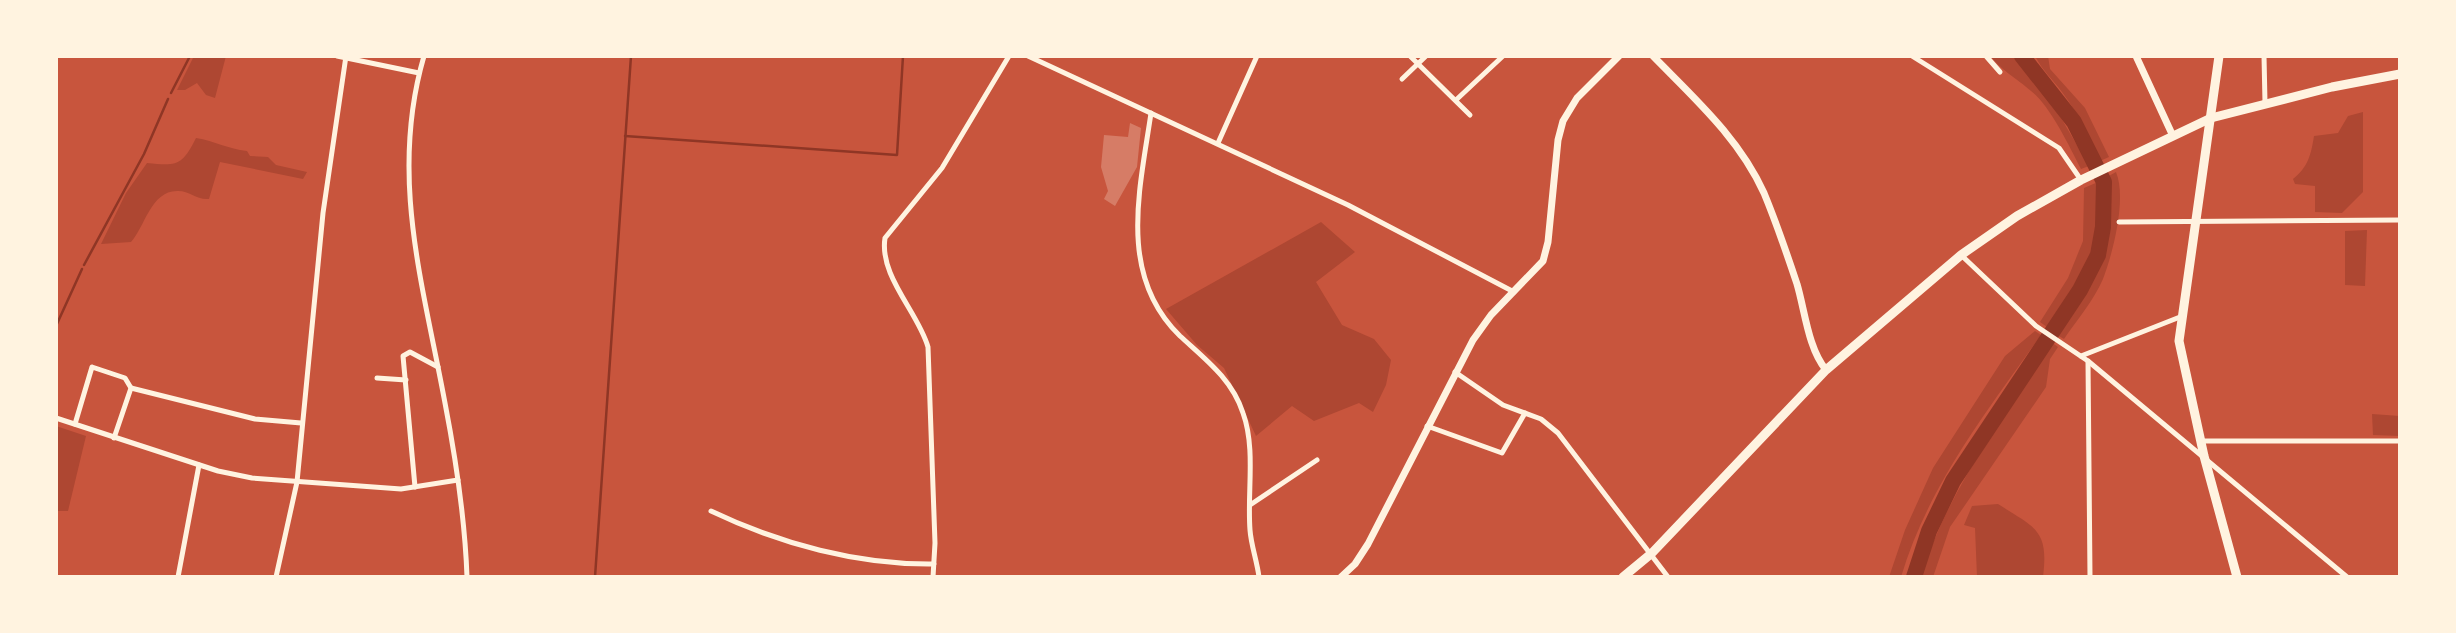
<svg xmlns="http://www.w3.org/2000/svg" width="2456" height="633" font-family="'Asap Condensed',sans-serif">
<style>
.green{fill:#ae4732}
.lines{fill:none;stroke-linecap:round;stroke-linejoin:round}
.stream{stroke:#8f3625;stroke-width:2.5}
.river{stroke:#8f3625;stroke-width:16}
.building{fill:#d67c66}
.minor{stroke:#fff3e0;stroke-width:5}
.tertiary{stroke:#fff3e0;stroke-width:7}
.primary{stroke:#fff3e0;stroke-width:9}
</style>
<rect width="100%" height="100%" fill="#c8553d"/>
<g class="green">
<polygon points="194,56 226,56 215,98 206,95 197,83 185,90 177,90"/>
<path d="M1990 56H2013L2046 92 2089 166 2081 169C2069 146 2051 107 2031 91 2015 77 2006 74 1990 56Z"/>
<path d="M2035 56H2048L2050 69 2085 108 2109 157 2100 161C2089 137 2078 113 2062 92 2052 79 2043 71 2035 56Z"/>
<path d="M2363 112V192L2342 213 2315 212V186L2295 184 2293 179C2308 167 2311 155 2314 136L2338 133 2348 116Z"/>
<path d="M196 138C215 141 228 149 247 151L250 156 268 157 276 165 307 172 303 179 220 162 209 199C196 200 190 191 178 191 151 190 145 227 131 242L101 244 126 193 147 163C177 166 182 166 196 138Z"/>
<path d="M2116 172C2127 198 2113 253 2103 279 2094 300 2077 320 2064 339L2057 335C2085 290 2124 232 2107 177Z"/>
<path d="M2098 182C2111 219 2089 270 2068 301 2061 311 2053 317 2047 327L2040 322 2068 278 2083 241 2084 188Z"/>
<polygon points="1321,222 1355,252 1316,282 1342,325 1374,339 1391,360 1386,385 1373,412 1359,403 1314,421 1292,406 1256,436 1224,368 1197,345 1166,309"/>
<polygon points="2367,230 2365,286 2345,285 2345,231"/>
<path d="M2035 331 2041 335C1987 411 1928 486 1901 577H1889L1905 530 1933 468 2005 356Z"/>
<path d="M2051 342 2058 347 2050 359 2046 387 1950 527 1933 577H1921C1947 491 2004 418 2051 342Z"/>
<polygon points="2372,414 2400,416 2400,436 2373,435"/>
<polygon points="56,426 86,436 68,511 56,511"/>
<path d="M1998 504C2035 528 2049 529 2043 577H1977L1975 528 1964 525 1972 506Z"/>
</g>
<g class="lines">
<g class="stream">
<polyline points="171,93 190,56"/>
<polyline points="625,136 897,155 903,56"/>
<polyline points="84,265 144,154 168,99"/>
<polyline points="56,326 82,269"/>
<polyline points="595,577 631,56"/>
</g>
<polyline class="river" points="1914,577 1929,531 1953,481 2080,290 2098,255 2103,227 2104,182 2074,122 2022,56"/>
</g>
<polygon class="building" points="1130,123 1141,128 1137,167 1115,206 1104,199 1108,191 1101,167 1104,135 1128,137"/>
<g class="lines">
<g class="minor">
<polyline points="337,56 419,73"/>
<path d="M424 56C389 176 423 284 445 403 456 460 465 519 467 577"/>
<polyline points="1028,56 1348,205 1514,292"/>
<polyline points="1410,56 1470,115"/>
<polyline points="1912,56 2059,148 2081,180"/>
<polyline points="1986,56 2000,72"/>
<polyline points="2264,56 2265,103"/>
<polyline points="1402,79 1426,56"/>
<polyline points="1456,100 1503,56"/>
<path d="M1151 113C1140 189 1117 275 1180 336 1205 359 1232 379 1243 413 1256 449 1247 492 1250 530 1251 545 1257 561 1259 577"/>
<polyline points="1218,143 1257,56"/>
<polyline points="2119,222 2400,220"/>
<polyline points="1961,255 2036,326 2088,361 2347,577"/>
<polyline points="2081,356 2180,317"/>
<polyline points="2088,361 2090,577"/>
<polyline points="1455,372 1503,405 1541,419 1558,433 1668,577"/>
<polyline points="377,378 406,380"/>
<polyline points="131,388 255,419 301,423"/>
<polyline points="56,418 218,471 252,478 401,489 458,480"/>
<polyline points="75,424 92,367 125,378 131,388 114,438"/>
<polyline points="1427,426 1502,453 1525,413"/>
<polyline points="2200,441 2400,441"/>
<polyline points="415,487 403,356 410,352 438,367"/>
<polyline points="1250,505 1317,460"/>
<path d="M711 511C780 544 858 565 934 564"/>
<polyline points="178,577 199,465"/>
<polyline points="276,577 297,482 323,213 346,56"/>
<path d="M933 577 935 543 928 347C918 312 879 276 885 238L942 168 1009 56"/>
</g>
<g class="tertiary">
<path d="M1653 56C1695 99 1739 138 1764 193 1776 222 1787 254 1797 284 1805 311 1808 348 1826 370"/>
<polyline points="2136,56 2172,134"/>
<polyline points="1341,577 1355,564 1368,544 1473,340 1491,315 1543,261 1548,242 1558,140 1563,121 1577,98 1619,56"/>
</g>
<g class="primary">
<polyline points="2219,56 2179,341 2204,456 2237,577"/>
<polyline points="1623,577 1652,553 1826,370 1961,255 2017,216 2081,180 2211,118 2332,87 2400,74"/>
</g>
</g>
<rect width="2456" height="633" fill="none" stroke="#fff3e0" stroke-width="116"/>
</svg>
